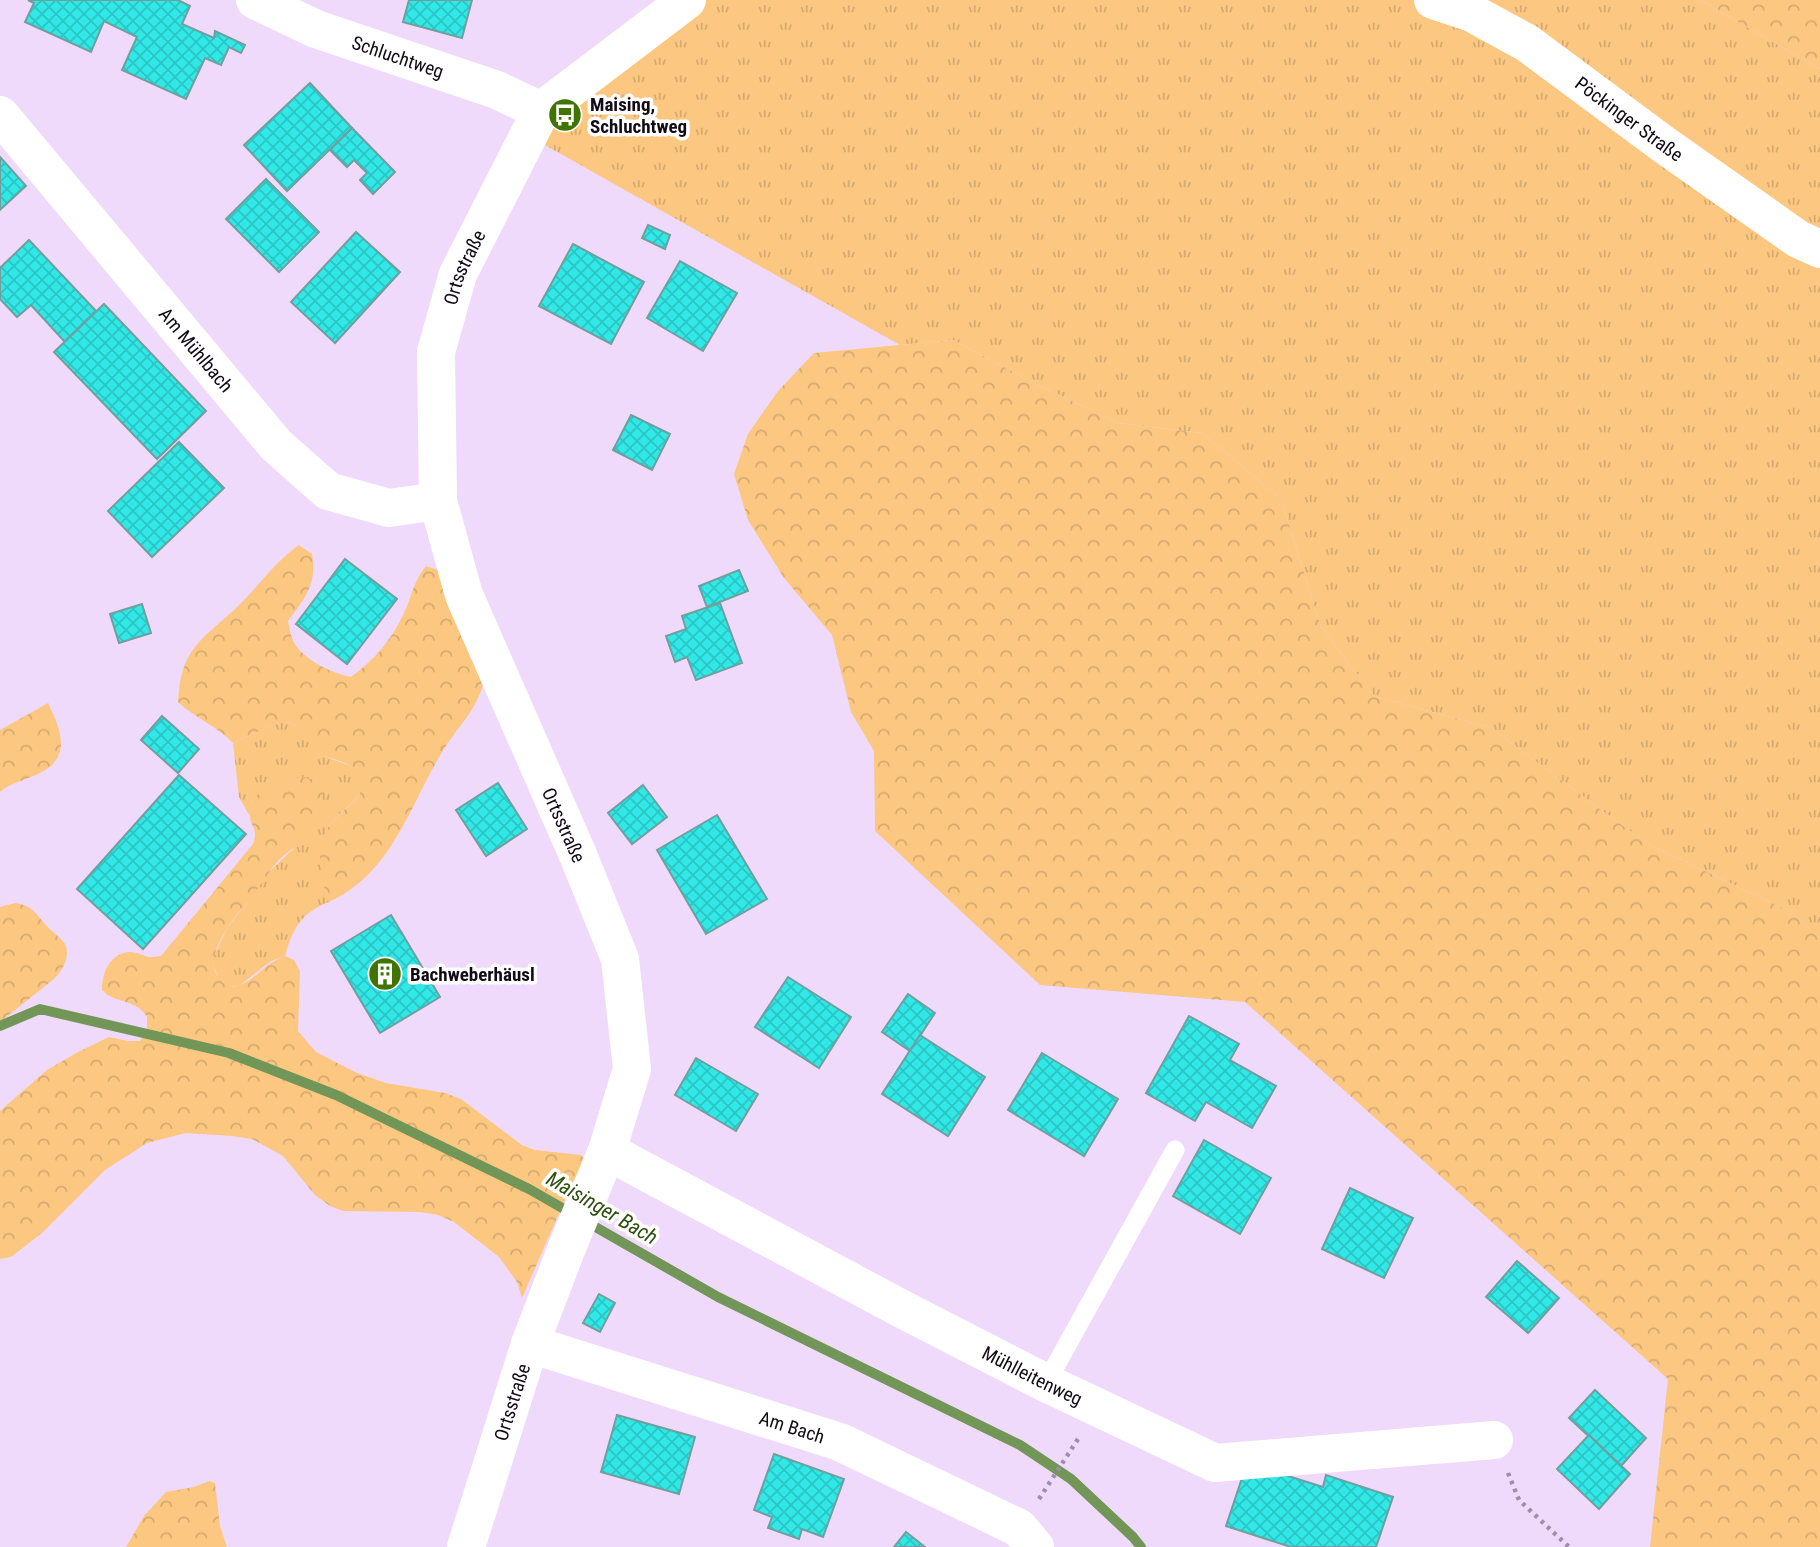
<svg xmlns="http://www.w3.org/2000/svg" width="1820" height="1547" font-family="'Roboto Condensed',sans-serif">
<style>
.grass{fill:url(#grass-tufts)}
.forest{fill:url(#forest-crowns)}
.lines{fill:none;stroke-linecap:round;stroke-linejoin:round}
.stream{stroke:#719657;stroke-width:10}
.building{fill:url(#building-cross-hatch);stroke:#709f9e;stroke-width:2}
.path{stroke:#9e8ea7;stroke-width:4.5;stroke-dasharray:3.5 5;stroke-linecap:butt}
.lane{stroke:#fff;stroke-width:19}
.street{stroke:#fff;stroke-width:38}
.labels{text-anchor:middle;stroke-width:7;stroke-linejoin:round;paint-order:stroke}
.street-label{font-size:19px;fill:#120b16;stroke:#fff}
.poi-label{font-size:19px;font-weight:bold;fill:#120b16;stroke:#fff;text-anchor:start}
.water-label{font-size:21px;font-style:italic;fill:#2e500f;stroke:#fff}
</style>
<defs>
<pattern id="grass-tufts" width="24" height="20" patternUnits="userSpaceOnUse" patternTransform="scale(1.75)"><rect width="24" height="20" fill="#fbc781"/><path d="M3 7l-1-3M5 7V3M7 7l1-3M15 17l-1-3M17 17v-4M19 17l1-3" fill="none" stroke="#d6aa6f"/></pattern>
<pattern id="forest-crowns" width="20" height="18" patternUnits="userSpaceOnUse" patternTransform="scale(1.75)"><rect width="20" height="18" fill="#fbc781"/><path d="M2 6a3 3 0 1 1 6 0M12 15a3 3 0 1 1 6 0" fill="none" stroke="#d6aa6f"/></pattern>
<pattern id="building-cross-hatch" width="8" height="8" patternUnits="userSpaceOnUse" patternTransform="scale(1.75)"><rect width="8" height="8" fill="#31e8e6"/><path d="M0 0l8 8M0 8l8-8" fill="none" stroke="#2ac6c5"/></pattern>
</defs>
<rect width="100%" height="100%" fill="#f0dafc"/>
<g class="grass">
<polygon points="687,0 1700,0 1820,69 1820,938 1793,913 1646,843 1491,728 1374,696 1321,627 1281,499 1202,433 1118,423 1036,384 953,340 900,345 529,136"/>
<path d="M288 722C304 729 308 740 320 751 338 769 364 756 360 794 352 804 340 812 332 822 314 843 321 878 329 902 301 913 293 928 285 956L271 961 239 986H228L219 979 214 967V955L226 930 270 871 294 848 311 778C289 777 272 790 253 800L249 815 239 797 233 743 275 724Z"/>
</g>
<g class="forest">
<polygon points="1700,0 1820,0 1820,69"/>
<polygon points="953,340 1036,384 1118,423 1202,433 1281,499 1321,627 1374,696 1491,728 1646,843 1793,913 1820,938 1820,1547 1650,1547 1668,1379 1245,1002 1040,985 875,831 874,751 851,712 832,635 784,578 748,520 734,474 748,434 778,391 814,353"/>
<path d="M299 545 312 554C317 584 306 597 288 621 289 626 290 633 292 638 299 658 331 673 351 677 374 660 391 641 403 615 413 595 411 586 426 566L447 573 484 680C478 710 456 728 441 754 408 809 392 873 329 902 320 877 313 844 332 822 340 812 352 805 360 794 360 787 361 779 357 773 350 761 335 761 324 755 309 745 308 731 288 722L275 724 233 743C217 726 195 718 178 702 179 684 181 667 192 651 203 635 220 623 234 610 257 589 274 562 299 545Z"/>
<path d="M48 703C60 728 73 757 40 773 26 780 12 782 0 792V730Z"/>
<path d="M300 777C343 779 315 822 300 841 294 849 284 854 277 862 270 870 264 880 258 888 243 909 196 955 221 980 226 986 233 988 240 985 256 979 265 963 285 956L294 960 300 971 298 1031 316 1052 357 1073 386 1083 445 1093 461 1099 522 1145 535 1150 581 1155 585 1160 571 1186 522 1298 517 1282 499 1257 454 1222 438 1215 420 1212 343 1211 330 1206 315 1195 283 1156 252 1139 232 1136 186 1133 147 1143 105 1170 42 1233 11 1257 0 1259V1111L47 1070 78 1052 109 1037 128 1041H140L147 1030V1017C134 997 116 1005 102 990 102 973 109 955 128 952 141 951 143 960 161 956L253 844C259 826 249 827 250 813 250 788 280 783 300 777Z"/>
<path d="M15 903C31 905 35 912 45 924 50 931 61 937 65 944 71 957 62 971 54 979L0 1022V907Z"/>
<polygon points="209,1481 215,1483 220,1526 227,1547 126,1547 144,1516 166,1492 194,1487"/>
</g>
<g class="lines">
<polyline class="stream" points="0,1026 40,1009 229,1053 336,1095 529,1189 718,1297 1020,1445 1071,1479 1133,1537 1141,1547"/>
</g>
<g class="building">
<polygon points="28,0 178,0 190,6 182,24 214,38 215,31 245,45 241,53 229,47 221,65 205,58 186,99 122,70 137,37 104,21 91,52 25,22 34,3"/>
<polygon points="409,0 472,0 462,38 403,22"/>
<polygon points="310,83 352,128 287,191 244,145"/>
<polygon points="352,128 395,172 373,194 360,180 367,173 354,160 347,167 330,150"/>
<polygon points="0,157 26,186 0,210"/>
<polygon points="266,179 319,232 279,272 226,219"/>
<polygon points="648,225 670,235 665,249 642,238"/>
<polygon points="356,232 400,272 335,343 291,302"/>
<polygon points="29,240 97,312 65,342 31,305 17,317 0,299 0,268"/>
<polygon points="573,244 644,282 611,344 539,306"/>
<polygon points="680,261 737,293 703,351 647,318"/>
<polygon points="104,304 206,411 157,459 54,352"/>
<polygon points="631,415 670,434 652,470 613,450"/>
<polygon points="179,442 224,488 152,557 108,511"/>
<polygon points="345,559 397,599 347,664 296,624"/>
<polygon points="739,570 748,591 707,607 699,586"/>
<polygon points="720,603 742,663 696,680 687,657 675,662 666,636 686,629 682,616"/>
<polygon points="142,604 151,633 119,643 110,614"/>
<polygon points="162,716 199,749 178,773 141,740"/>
<polygon points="179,775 246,834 143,949 77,889"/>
<polygon points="498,783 527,829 486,856 456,810"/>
<polygon points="643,785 667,817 632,844 608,813"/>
<polygon points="717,815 767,899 706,934 657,850"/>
<polygon points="391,915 440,997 380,1033 331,951"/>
<polygon points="788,977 851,1017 819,1068 755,1027"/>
<polygon points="908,994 935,1013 910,1051 882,1032"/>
<polygon points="1189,1016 1239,1044 1230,1060 1276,1086 1252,1128 1206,1102 1195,1121 1146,1093"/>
<polygon points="920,1035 985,1077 948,1136 882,1094"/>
<polygon points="1042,1053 1118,1099 1084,1156 1008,1110"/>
<polygon points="696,1058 758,1094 736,1131 675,1095"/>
<polygon points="1204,1140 1271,1178 1240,1234 1173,1196"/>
<polygon points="1350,1188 1413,1218 1384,1278 1322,1249"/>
<polygon points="1517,1261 1559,1298 1528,1333 1486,1297"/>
<polygon points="599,1294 615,1303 600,1332 583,1323"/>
<polygon points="1595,1390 1646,1438 1621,1466 1569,1418"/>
<polygon points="617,1415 695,1437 679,1494 601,1472"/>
<polygon points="1589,1435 1630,1474 1599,1509 1557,1469"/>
<polygon points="774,1454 844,1479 823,1537 802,1529 799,1539 768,1528 772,1517 754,1510"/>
<polygon points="1247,1463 1323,1487 1326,1475 1393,1497 1376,1547 1291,1547 1226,1526"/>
<polygon points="906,1532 925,1547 894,1547"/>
</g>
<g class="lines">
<g class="path">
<polyline points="1508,1473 1519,1500 1569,1547"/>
<polyline points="1039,1499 1078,1439"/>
</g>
<polyline class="lane" points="1046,1383 1175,1150"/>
<g class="street">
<path id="s1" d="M255 0 316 29 497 90 541 111"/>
<path id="s2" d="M1433 0 1472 13 1527 43 1663 144 1798 239 1820 249"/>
<path id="s3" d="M0 115 276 445 328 491 389 508 438 501"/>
<path id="s4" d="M607 1151 900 1308 1046 1383 1215 1463 1494 1440"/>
<path id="s5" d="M530 1344 840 1442 1019 1528 1035 1547"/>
<path id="s6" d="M466 1547 530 1344 566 1250 607 1151 632 1069 620 959 578 855 464 595 438 501 436 352 458 274 541 111 687 0"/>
</g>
</g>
<defs>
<g id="bus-disc" transform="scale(1.75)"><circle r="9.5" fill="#3f7400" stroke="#fff"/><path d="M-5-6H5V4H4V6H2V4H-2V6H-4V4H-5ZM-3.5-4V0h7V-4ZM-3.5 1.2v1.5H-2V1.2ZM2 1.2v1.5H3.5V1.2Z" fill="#fff"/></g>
<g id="building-disc" transform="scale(1.75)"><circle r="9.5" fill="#3f7400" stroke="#fff"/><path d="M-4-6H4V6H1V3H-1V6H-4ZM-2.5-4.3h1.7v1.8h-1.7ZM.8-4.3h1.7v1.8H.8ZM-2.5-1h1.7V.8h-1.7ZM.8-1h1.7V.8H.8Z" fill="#fff"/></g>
</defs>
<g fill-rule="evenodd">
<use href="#bus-disc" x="565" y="115"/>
<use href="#building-disc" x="385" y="974"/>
</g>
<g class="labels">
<g class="street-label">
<text dy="7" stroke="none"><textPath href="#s1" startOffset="154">Schluchtweg</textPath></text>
<text dy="7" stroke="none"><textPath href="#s2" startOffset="231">Pöckinger Straße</textPath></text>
<text dy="7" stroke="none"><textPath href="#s6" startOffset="1349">Ortsstraße</textPath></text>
<text dy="7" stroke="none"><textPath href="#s3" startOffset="306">Am Mühlbach</textPath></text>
<text transform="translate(564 825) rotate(66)" y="7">Ortsstraße</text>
<text dy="7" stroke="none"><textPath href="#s4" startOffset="481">Mühlleitenweg</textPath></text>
<text dy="7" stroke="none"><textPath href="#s6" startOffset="152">Ortsstraße</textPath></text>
<text dy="7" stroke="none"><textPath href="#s5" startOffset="275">Am Bach</textPath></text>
</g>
<g class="poi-label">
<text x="590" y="111">Maising,<tspan x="590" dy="22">Schluchtweg</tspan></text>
<text x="410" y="981">Bachweberhäusl</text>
</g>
<g class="water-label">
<text transform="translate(602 1208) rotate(30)" y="7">Maisinger Bach</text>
</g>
</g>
</svg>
